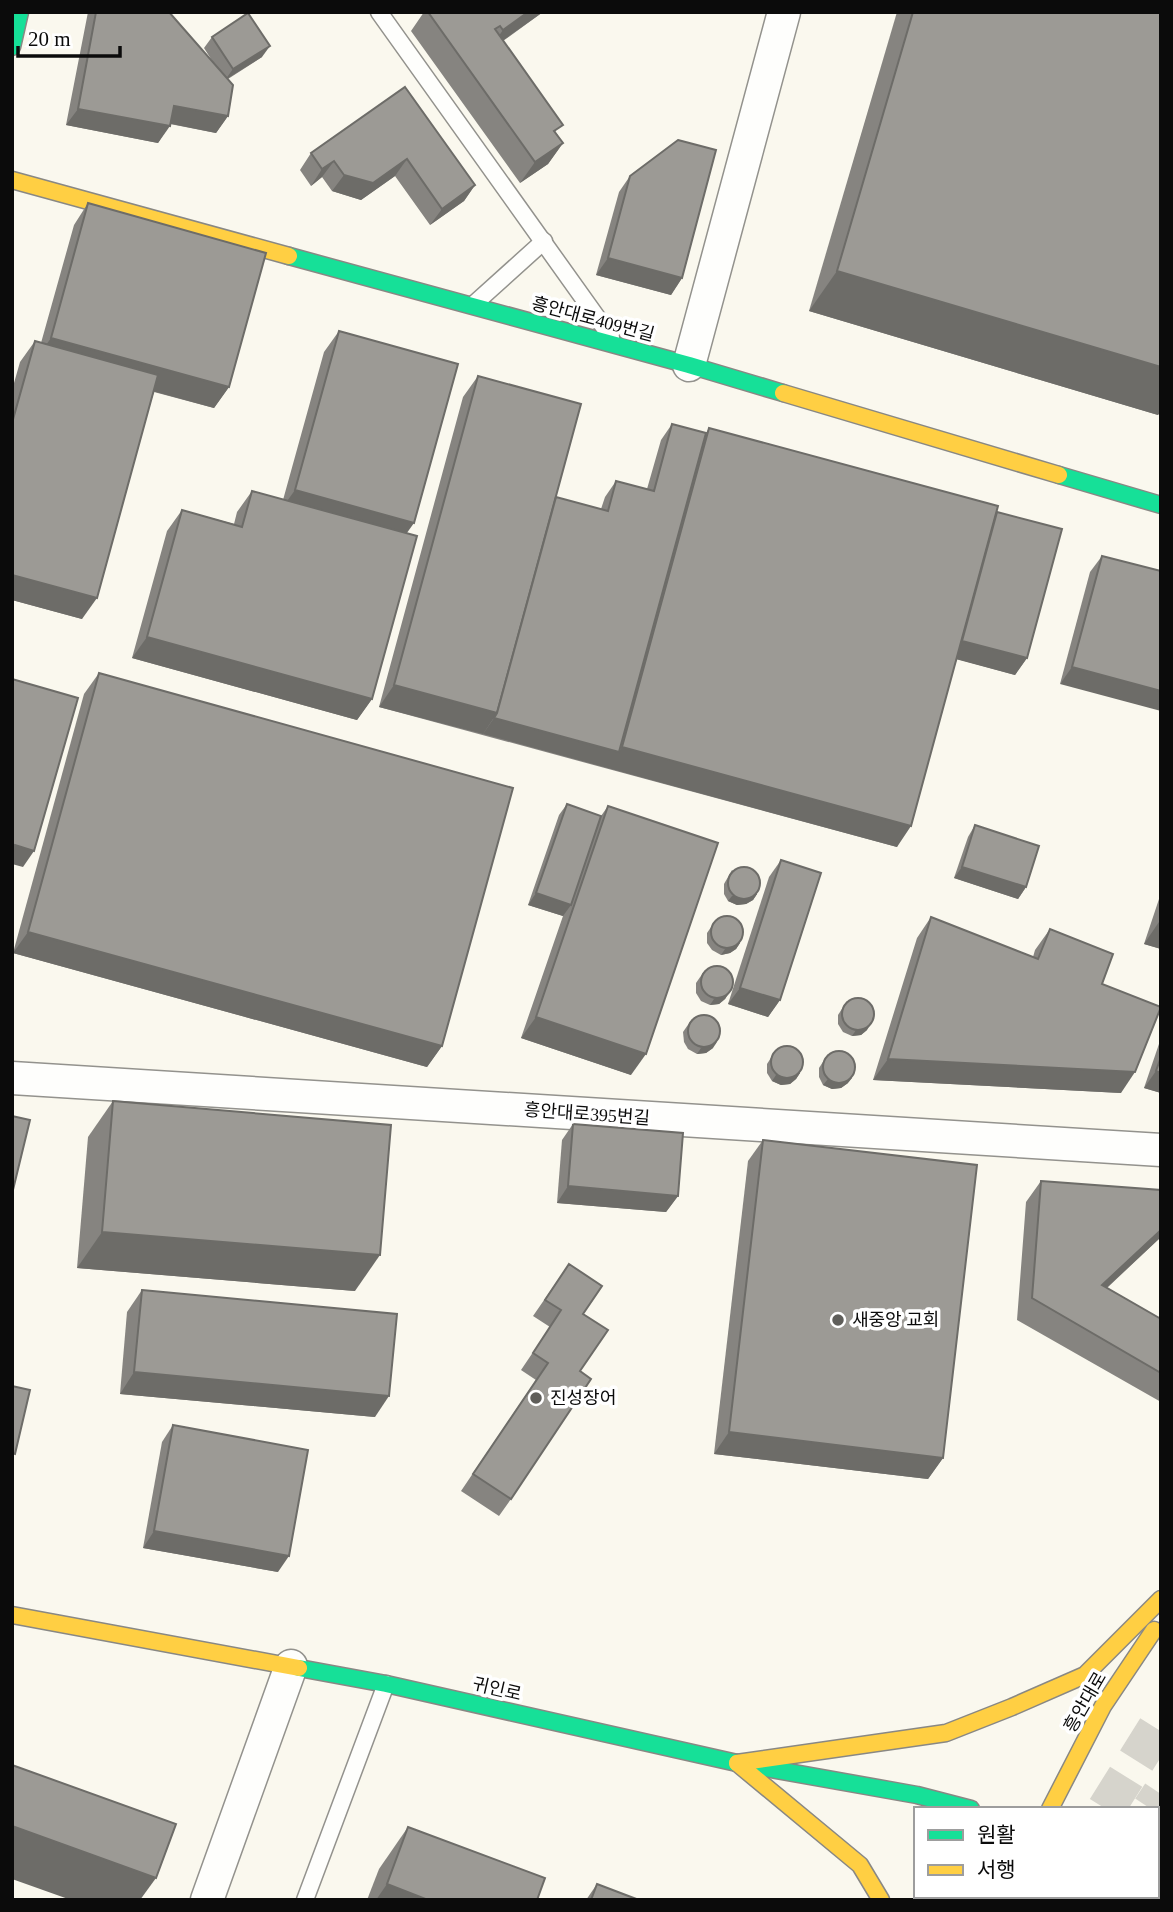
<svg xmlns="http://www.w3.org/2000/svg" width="1173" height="1912" font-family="'Times New Roman','Noto Sans KR',serif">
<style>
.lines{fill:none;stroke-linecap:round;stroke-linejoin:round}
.primary-tunnel{stroke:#d6d4cc;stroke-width:38;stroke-dasharray:38 19;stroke-linecap:butt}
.lane-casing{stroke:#93928d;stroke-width:19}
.street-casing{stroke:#93928d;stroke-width:35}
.fast-casing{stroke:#898884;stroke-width:19}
.slow-casing{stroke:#898884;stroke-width:19}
.lane{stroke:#fefefc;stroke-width:16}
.street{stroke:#fefefc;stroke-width:32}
.fast{stroke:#16e098;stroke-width:16}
.slow{stroke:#ffcf43;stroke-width:16}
.wall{fill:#868480}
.shaded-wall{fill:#6d6c68}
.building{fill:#9c9a95;stroke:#6d6c68;stroke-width:2}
.poi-dot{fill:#5f5e5a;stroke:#fff;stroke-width:2.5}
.labels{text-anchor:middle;stroke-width:7;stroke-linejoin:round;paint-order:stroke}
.street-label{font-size:18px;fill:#0b0b0b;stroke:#fff}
.poi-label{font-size:18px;fill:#0b0b0b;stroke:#fff;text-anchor:start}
</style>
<rect width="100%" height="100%" fill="#faf8ee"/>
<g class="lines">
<g class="primary-tunnel">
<polyline points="1106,1809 1161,1721"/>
<polyline points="1151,1809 1161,1794"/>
<polyline points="1060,1900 1061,1896"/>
<polyline points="1099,1900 1101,1896"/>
</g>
<g class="lane-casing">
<g id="lane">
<polyline points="379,12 611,337"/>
<polyline points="473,305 544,241"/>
<polyline points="305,1900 386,1684"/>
</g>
</g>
<g class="street-casing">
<g id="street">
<polyline points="689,365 784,12"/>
<polyline points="12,1078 1161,1150"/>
<polyline points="207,1900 291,1666"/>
</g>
</g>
<g class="fast-casing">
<g id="fast">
<polyline points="12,47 20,12"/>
<polyline points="289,256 689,365 783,393"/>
<polyline points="1059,475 1161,505"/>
<polyline points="299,1668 386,1684 737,1763 917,1795 971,1809"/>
<polyline points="1157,1857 1161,1858"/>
<polyline points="1158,1900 1161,1894"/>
</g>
</g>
<g class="slow-casing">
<g id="slow">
<polyline points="12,180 289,256"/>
<polyline points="783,393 1059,475"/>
<polyline points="12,1615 299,1668"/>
<polyline points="737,1763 946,1733 1012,1707 1085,1675 1161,1599"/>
<polyline points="737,1763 860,1865 881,1900"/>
<polyline points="1050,1809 1103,1706 1154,1630"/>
<polyline points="1004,1900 1005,1896"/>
</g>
</g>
<use href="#lane" class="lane"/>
<use href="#street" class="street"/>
<use href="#fast" class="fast"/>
<use href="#slow" class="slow"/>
</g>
<g class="wall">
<polygon points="88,12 169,12 213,62 204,48 212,37 262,57 228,79 228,116 216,133 170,124 158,143 66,125"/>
<polygon points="424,12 543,12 503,41 557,134 563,143 548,164 520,183 411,31"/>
<polygon points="897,12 1161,12 1161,411 1158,415 809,311"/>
<polygon points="405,87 475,185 464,201 430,225 395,176 361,200 332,191 322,177 311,186 300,170 311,153"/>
<polygon points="630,176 682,278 671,295 596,275 619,192"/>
<polygon points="88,203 229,387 214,408 154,392 82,619 12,600 12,390 20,362 35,341 41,343 74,225"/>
<polygon points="339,331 406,534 372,699 357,720 132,658 167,531 182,510 234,524 237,512 252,491 283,500 324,352"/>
<polygon points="478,376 556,497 601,509 605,497 616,481 647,489 661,440 672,424 706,433 709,428 997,512 1027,658 1015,675 957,659 897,847 379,707 463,397"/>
<polygon points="1102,556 1161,571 1060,684 1090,572"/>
<polygon points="99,673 442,1046 427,1067 13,953 84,694"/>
<polygon points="567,804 601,816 608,806 631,1075 521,1038 563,916 528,905 559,815"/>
<polygon points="975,825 1026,887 1018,899 954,878 968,837"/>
<polygon points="781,860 780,1000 768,1017 728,1004 769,877"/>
<polygon points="732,870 757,894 753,900 746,904 737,905 728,901 724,894 724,884"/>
<polygon points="1161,893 1161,949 1144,944"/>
<polygon points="931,917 1033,957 1035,950 1050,929 1102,984 1121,1093 873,1080 917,938"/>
<polygon points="716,920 740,943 736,949 730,953 721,955 712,950 707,943 707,933"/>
<polygon points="705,970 729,993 725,999 719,1004 710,1005 701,1001 696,993 696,983"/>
<polygon points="847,1001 867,1030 861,1035 852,1036 843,1032 838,1024 838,1015"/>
<polygon points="692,1019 713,1048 706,1053 697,1054 688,1049 684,1042 683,1032"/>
<polygon points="1161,1038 1161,1093 1144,1088"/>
<polygon points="776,1050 800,1073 796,1079 790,1084 781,1085 772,1081 767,1073 767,1064"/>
<polygon points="828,1054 848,1083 841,1088 832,1089 823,1085 819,1077 819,1068"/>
<polygon points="113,1101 355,1291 77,1268 88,1137"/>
<polygon points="573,1124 678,1196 666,1212 557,1203 562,1140"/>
<polygon points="763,1140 943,1458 928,1479 714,1454 748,1161"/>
<polygon points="1041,1181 1161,1190 1161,1237 1107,1288 1161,1319 1161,1402 1017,1320 1026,1202"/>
<polygon points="569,1264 583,1314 580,1371 511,1499 499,1516 461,1491 536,1380 521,1370 550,1327 533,1316"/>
<polygon points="142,1290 375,1417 120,1394 127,1312"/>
<polygon points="173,1425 278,1572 143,1548 162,1442"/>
<polygon points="408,1827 537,1900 367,1900 379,1869"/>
<polygon points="597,1884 639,1900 586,1900"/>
</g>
<g class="shaded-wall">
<polygon points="528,12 543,12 488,51 503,30"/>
<polygon points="270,46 262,57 225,80 233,69"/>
<polygon points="174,106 228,116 216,133 162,122"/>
<polygon points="78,109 170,126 158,143 66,125"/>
<polygon points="563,143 548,164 520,183 535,162"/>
<polygon points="407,159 395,176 361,200 332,191 344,175"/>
<polygon points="334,161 322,177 311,186 322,169"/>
<polygon points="475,185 464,201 430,225 442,209"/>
<polygon points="608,258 682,278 671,295 596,275"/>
<polygon points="837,271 1161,367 1161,411 1158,415 809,311"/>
<polygon points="51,338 229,387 214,408 36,359"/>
<polygon points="295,490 414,523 399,544 280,511"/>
<polygon points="12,575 97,598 82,619 12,600"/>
<polygon points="147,637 372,699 357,720 132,658"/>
<polygon points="960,640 1027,658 1015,675 948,657"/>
<polygon points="1072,667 1161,691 1161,711 1060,684"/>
<polygon points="394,685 497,713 483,734 379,707"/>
<polygon points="494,718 619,752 622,747 911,826 897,847 483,734"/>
<polygon points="15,845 34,851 23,867 12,864 12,850"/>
<polygon points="962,867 1026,887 1018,899 954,878"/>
<polygon points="536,893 571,905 563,916 528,905"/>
<polygon points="757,894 753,900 746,904 737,905 728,901 732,896"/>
<polygon points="1159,922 1161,923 1161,949 1144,944"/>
<polygon points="28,932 442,1046 427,1067 13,953"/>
<polygon points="740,943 736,949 730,953 721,955 725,949"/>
<polygon points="740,988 780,1000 768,1017 728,1004"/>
<polygon points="729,993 725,999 719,1004 710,1005 714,999"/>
<polygon points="536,1017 646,1054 631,1075 521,1038"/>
<polygon points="871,1024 867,1030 861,1035 852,1036 856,1030"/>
<polygon points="717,1042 713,1048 706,1053 697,1054 701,1048"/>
<polygon points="888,1059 1135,1072 1121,1093 873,1080"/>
<polygon points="1156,1071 1161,1073 1161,1093 1144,1088"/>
<polygon points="800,1073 796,1079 790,1084 781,1085 772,1081 776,1075"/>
<polygon points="852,1078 848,1083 841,1088 832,1089 823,1085 828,1079"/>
<polygon points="568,1186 678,1196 666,1212 557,1203"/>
<polygon points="1161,1230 1161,1237 1087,1306 1102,1285"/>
<polygon points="102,1232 380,1255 355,1291 77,1268"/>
<polygon points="134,1372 389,1396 375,1417 120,1394"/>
<polygon points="729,1432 943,1458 928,1479 714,1454"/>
<polygon points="154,1531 289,1556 278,1572 143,1548"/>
<polygon points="12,1826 156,1878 140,1900 71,1900 12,1879"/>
<polygon points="387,1884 428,1900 376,1900"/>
</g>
<g class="building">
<polygon points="96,12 169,12 233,85 228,116 174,106 170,126 78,109"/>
<polygon points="428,12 528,12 503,30 500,26 495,29 563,125 554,131 563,143 535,162"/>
<polygon points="913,12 1161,12 1161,367 837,271"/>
<polygon points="248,13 270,46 233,69 212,37"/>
<polygon points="405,87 475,185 442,209 407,159 373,183 344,175 334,161 322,169 311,153"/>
<polygon points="678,140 716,150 682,278 608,258 630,176"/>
<polygon points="88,203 266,253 229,387 51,338"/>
<polygon points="339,331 458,364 414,523 295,490"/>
<polygon points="35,341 158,375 97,598 12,575 12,423"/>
<polygon points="478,376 581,404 497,713 394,685"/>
<polygon points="672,424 706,433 619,752 494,718 497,713 556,497 608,511 616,481 654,491"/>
<polygon points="709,428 998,506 911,826 622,747"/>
<polygon points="252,491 417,536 372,699 147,637 182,510 242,527"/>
<polygon points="997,512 1062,529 1027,658 962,641"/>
<polygon points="1102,556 1161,571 1161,691 1072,667"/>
<polygon points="99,673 513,788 442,1046 28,932"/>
<polygon points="12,679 78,698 34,851 15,845 12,856"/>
<polygon points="567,804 601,816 571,905 536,893"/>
<polygon points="608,806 718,843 646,1054 536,1017"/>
<polygon points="975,825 1039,846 1026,887 962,867"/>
<polygon points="781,860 821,873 780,1000 740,988"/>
<circle cx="744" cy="883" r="16"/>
<circle cx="727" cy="932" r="16"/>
<polygon points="931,917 1038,959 1050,929 1113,954 1102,984 1161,1007 1135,1072 888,1059"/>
<circle cx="717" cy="982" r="16"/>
<circle cx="858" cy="1014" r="16"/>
<circle cx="704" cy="1031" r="16"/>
<circle cx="787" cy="1062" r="16"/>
<circle cx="839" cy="1067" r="16"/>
<polygon points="1161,1057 1161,1073 1156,1071"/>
<polygon points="113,1101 391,1125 380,1255 102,1232"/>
<polygon points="12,1116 30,1120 12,1194"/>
<polygon points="573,1124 683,1133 678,1196 568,1186"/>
<polygon points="763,1140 977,1165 943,1458 729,1432"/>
<polygon points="1041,1181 1161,1190 1161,1230 1102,1285 1161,1319 1161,1373 1032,1298"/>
<polygon points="569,1264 602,1286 583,1314 608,1330 580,1371 591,1379 511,1499 473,1474 548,1363 533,1353 561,1310 545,1300"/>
<polygon points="142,1290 397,1314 389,1396 134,1372"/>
<polygon points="12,1386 30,1390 15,1454 12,1453"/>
<polygon points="173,1425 308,1450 289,1556 154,1531"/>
<polygon points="12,1765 176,1824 156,1878 12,1826"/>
<polygon points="408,1827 545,1878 537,1900 428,1900 387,1884"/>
<polygon points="597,1884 639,1900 591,1900"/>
</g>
<g class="poi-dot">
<circle cx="838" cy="1320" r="7"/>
<circle cx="536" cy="1398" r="7"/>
</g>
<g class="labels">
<g class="street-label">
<text transform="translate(593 319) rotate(15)" y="6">흥안대로409번길</text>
<text transform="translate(587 1114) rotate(4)" y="6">흥안대로395번길</text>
<text transform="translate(497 1689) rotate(13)" y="6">귀인로</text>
<text transform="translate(1085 1702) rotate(-60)" y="6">흥안대로</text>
</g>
<g class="poi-label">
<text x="852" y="1326">새중앙 교회</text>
<text x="550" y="1404">진성장어</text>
</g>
</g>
<rect width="1173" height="1912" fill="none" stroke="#0b0b0b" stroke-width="28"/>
<rect x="914" y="1807" width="245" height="91" fill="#ffffff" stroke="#9d9d9d" stroke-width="2"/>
<rect x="928" y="1830" width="35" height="10" fill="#16e098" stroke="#9d9d9d" stroke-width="2"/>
<text x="977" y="1842" font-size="21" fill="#0b0b0b">원활</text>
<rect x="928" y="1865" width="35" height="10" fill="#ffcf43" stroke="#9d9d9d" stroke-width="2"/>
<text x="977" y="1877" font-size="21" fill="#0b0b0b">서행</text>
<path d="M18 46v10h102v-10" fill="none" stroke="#0b0b0b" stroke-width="3.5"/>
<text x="28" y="46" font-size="21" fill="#0b0b0b" stroke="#ffffff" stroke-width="5" paint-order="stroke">20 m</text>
</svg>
